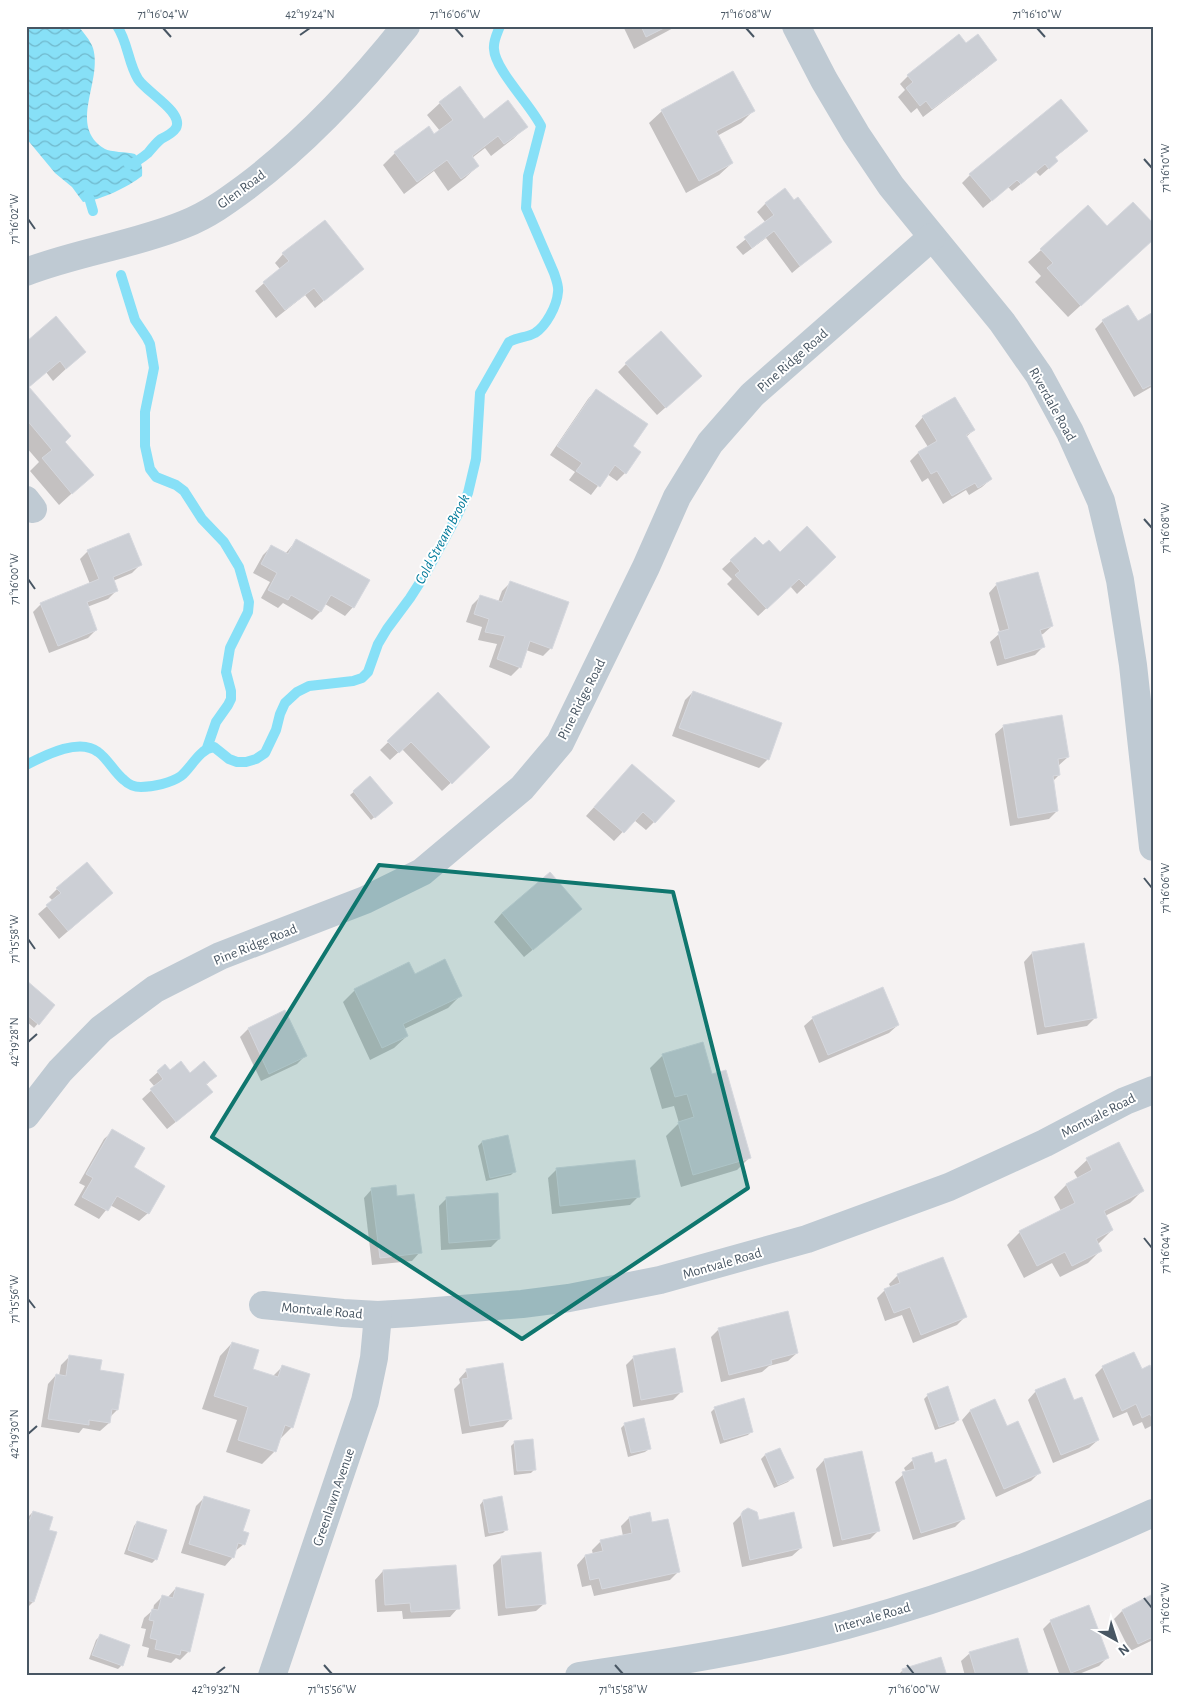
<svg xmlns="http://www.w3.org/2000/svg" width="1179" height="1702" font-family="'Alegreya Sans',sans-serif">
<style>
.water{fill:url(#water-waves)}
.shadow{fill:#0003}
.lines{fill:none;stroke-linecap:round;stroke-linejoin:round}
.stream{stroke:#87e0f7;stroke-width:10}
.building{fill:#cccfd5;stroke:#d6d8de}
.minor{stroke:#bfcad3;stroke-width:28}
.marked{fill:#0f766e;fill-opacity:0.2;stroke:#0f766e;stroke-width:4;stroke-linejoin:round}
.ticks{fill:none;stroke:#485663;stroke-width:2}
.labels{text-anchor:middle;stroke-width:4;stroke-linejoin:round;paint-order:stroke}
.street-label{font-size:14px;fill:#485663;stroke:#fff}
.water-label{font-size:15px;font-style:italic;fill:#037b9b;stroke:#fff}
.neatline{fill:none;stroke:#485663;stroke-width:2}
.ticks-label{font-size:12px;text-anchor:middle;fill:#485663}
</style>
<defs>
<pattern id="water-waves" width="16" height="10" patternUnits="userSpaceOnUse" patternTransform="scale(1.25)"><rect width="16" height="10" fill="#87e0f7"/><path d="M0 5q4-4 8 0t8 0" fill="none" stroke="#70b8cc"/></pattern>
</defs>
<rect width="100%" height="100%" fill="#f5f2f2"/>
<path class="water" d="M26 26H78C84 33 90 40 93 48 103 82 67 126 105 149 110 152 127 152 135 154 141 161 143 166 142 176 128 187 101 200 83 202L72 187 55 173 26 138Z"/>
<g class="shadow">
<polygon points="623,26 677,26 634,49"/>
<polygon points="966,45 996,60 987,68 923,117 917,108 911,113 898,97 905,90 900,84 908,76"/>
<polygon points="440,103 483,120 526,127 513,139 491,156 485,148 472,158 478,166 465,178 448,191 434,171 404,194 383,165 395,153 434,136 440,131 427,115"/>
<polygon points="662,111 753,111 741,123 717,136 732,163 719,175 686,193 649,123"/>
<polygon points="1078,139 1054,158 1057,161 1040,176 1036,172 1012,191 1008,187 983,208 962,183 970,175"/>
<polygon points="794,202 830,241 792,273 766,238 743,255 736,247 766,223 757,212 765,204"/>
<polygon points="1088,207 1107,228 1147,245 1068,317 1035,282 1041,276 1028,262"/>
<polygon points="283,254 362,269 315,308 305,295 276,318 255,291 280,269 275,263"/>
<polygon points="1153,314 1153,386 1134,397 1095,329 1103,321 1137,323"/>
<polygon points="26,343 84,352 53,381 46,372 28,388 63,442 92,475 59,505 30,471 39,462 26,447"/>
<polygon points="626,364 692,384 657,415 618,372"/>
<polygon points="596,390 631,446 625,473 617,481 607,474 591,495 569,480 575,472 550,455 588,399"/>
<polygon points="923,417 974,430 966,437 991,479 982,487 969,495 966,490 943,504 928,478 922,482 910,461 918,453 928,447 915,426"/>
<polygon points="755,539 763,547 780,554 835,557 797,594 790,586 758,616 727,584 732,579 722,569"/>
<polygon points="296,541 353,607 345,616 325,604 320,612 312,620 283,603 278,608 261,598 270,582 253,573 263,555 272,546 285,554"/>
<polygon points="88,551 140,565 132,573 113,581 117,590 108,599 87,607 96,630 88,638 49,653 33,612 41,604 90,584 80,559"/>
<polygon points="510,583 551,648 543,656 526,650 520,667 511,676 489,667 497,644 478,640 482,627 466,622 472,605 481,596 498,602 502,591"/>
<polygon points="997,584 1052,626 1043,634 1040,635 1043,647 1035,655 997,666 990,642 1000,633 989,593"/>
<polygon points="693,692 768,759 759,768 672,736 685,700"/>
<polygon points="438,694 489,747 442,791 402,749 390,760 380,750"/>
<polygon points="1004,726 1068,757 1058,766 1059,775 1052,782 1057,811 1049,819 1010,826 995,734"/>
<polygon points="624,774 654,822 646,830 634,820 614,841 586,816"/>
<polygon points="370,778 387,806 371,820 350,795"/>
<polygon points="57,889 103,901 59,939 38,914 53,901 49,897"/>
<polygon points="502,913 572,917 524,957 494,922"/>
<polygon points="1032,953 1096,1017 1087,1026 1037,1035 1024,962"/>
<polygon points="414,975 461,995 448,1008 404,1029 407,1036 394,1048 370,1060 343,1002 355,990"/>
<polygon points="26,982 54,1005 34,1028 26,1021"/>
<polygon points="813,1018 898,1025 889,1033 819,1063 804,1026"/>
<polygon points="248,1029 305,1056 297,1064 261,1081 240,1037"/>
<polygon points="663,1055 711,1076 750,1157 737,1170 681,1187 666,1136 679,1123 674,1106 662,1109 650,1068"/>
<polygon points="158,1072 215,1076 206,1085 203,1100 167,1129 142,1099 155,1087 149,1080"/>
<polygon points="113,1131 132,1168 148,1213 139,1221 110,1205 99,1219 74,1205 85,1186 79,1183 104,1139"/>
<polygon points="482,1142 515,1171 511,1175 486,1181 478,1146"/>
<polygon points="1087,1160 1142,1191 1130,1203 1105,1216 1112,1230 1098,1244 1101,1250 1088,1263 1060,1277 1052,1263 1024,1278 1007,1245 1020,1232 1061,1211 1054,1197 1066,1185 1078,1179 1074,1172"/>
<polygon points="634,1161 638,1197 630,1205 552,1214 548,1178 556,1170"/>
<polygon points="372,1189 396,1198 420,1252 412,1261 372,1265 364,1198"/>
<polygon points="447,1198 499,1239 491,1247 441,1250 439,1206"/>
<polygon points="898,1275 965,1317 957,1325 913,1343 902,1315 885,1321 877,1298 885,1290 891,1288 889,1284"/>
<polygon points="719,1329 797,1353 788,1361 769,1366 762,1372 721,1382 711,1337"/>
<polygon points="232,1343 252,1370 272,1377 282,1367 292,1427 279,1440 275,1451 262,1464 226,1452 237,1420 202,1409 220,1356"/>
<polygon points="70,1356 99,1371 117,1410 110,1417 109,1423 100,1431 83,1428 79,1433 41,1427 48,1384 56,1375 59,1376 61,1365"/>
<polygon points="634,1357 681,1392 673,1400 633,1407 626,1365"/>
<polygon points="1103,1367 1141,1370 1153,1375 1153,1425 1145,1429 1142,1422 1133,1426 1127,1412 1113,1418 1095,1375"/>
<polygon points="467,1370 511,1418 503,1427 462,1434 454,1389 460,1383 459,1379"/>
<polygon points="1036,1391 1073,1402 1098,1440 1089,1448 1053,1463 1028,1400"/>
<polygon points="928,1395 958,1420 954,1424 935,1430 924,1399"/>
<polygon points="994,1401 1007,1428 1039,1473 1031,1481 996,1497 962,1420 970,1411"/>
<polygon points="715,1408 752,1431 748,1435 720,1444 711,1412"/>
<polygon points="625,1424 649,1449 645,1452 628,1457 621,1428"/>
<polygon points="515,1442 535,1469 531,1473 514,1475 511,1446"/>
<polygon points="779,1449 792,1478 788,1482 774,1488 761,1459 765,1455"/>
<polygon points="824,1460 878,1531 870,1539 833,1547 816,1469"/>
<polygon points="913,1460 934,1464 963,1519 955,1527 913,1540 895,1482 906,1472 904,1468"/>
<polygon points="204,1498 242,1532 244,1544 234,1552 233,1557 225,1566 181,1553 196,1506"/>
<polygon points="483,1501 507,1529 503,1533 485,1537 480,1505"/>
<polygon points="33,1512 33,1602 26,1609 26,1519"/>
<polygon points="744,1512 758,1522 801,1548 792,1556 742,1567 733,1523"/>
<polygon points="629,1518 652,1524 678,1572 670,1580 594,1596 591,1585 582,1587 577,1565 585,1556 593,1555 592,1550 601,1541 623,1536 621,1526"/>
<polygon points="137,1522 156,1559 152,1563 124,1554 134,1526"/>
<polygon points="501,1557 545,1603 536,1611 498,1616 493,1565"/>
<polygon points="383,1571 458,1608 450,1617 403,1619 402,1611 377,1612 375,1580"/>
<polygon points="176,1588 189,1651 180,1660 176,1658 171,1663 147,1657 149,1648 142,1646 146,1629 141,1628 144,1618 153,1610 154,1605 162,1597 168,1597"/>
<polygon points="1153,1595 1153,1640 1130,1651 1114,1619 1122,1611"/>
<polygon points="1051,1621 1107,1658 1099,1666 1074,1676 1060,1676 1043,1629"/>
<polygon points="100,1636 122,1665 118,1669 89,1659 96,1640"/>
<polygon points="970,1653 1028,1676 965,1676 961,1661"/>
<polygon points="903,1670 946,1676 897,1676"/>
</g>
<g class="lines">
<g class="stream">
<path d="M117 26C128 42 128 63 138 79 146 92 184 112 176 128 173 133 167 136 161 139 156 143 152 148 148 153 142 158 136 162 129 165"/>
<polyline points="91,189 88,194 93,211"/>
<polyline points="121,275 135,320 147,338 150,344 154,368 145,412 145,446 150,469 156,477 176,485 184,491 202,519 224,542 239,567 249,602 248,612 230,648 226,672 231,691 231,699 228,705 216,722 207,748"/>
<path d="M26 765C44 756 79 737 98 752 108 759 114 772 124 780 128 784 134 787 141 787 153 787 171 783 181 776 192 767 199 749 214 747L229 759 237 762H246L256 759 265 753 276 730 280 714 285 703 297 692 309 686 353 681 362 678 368 672 378 644 387 629 410 598 426 573 457 516 468 493 476 459 480 393 509 342C517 337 526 338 535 333 546 326 557 306 558 292 559 286 556 279 554 273L526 208 528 176 541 126C531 105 495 70 494 49 493 41 497 34 500 26"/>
</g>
</g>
<g class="building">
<polygon points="641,26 668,26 646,37"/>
<polygon points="959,34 966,43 978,34 997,60 932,109 926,101 920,106 906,88 913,82 907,75"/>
<polygon points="733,71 755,111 716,131 733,163 699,181 661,110"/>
<polygon points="460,86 484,119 508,100 528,127 504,144 498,136 472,156 479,166 461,179 447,160 417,182 394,152 429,126 434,134 453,120 439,102"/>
<polygon points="1061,99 1088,131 1055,157 1058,161 1049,169 1045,164 1021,184 1017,180 992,201 969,174"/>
<polygon points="785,188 794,200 798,197 832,242 800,266 774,231 752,248 744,237 774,215 765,203"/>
<polygon points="1133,202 1153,223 1153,240 1081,306 1047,268 1053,263 1040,249 1088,205 1107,226"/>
<polygon points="325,220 364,269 324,301 314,288 285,310 263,282 289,261 282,253"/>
<polygon points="1128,305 1138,321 1153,312 1153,384 1143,389 1102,320"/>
<polygon points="56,316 86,352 66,369 60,361 29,387 71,436 65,442 94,475 72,494 42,458 52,450 26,419 26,342"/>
<polygon points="661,331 702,376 666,408 625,363"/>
<polygon points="596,389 648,424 633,446 641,452 626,474 615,465 600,487 576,471 582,463 557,446"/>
<polygon points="955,397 975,430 966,435 992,479 978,488 975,483 952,496 937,471 931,474 918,452 937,441 922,416"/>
<polygon points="807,526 836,557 806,586 799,579 767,609 735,575 740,571 730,560 755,537 763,545 769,540 780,552"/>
<polygon points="129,533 142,565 113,577 118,591 87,602 97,630 58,646 40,603 99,579 87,550"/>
<polygon points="296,539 370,580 354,608 331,595 321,612 291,595 288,600 268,590 277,573 261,564 271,545 288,554"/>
<polygon points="1038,572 1053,626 1040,630 1045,647 1005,659 998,632 1009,629 996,583"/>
<polygon points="510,581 569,602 552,649 530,641 521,668 497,659 505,636 485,632 489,619 474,614 480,595 502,602"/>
<polygon points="693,691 782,723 769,760 679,728"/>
<polygon points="438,692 490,747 452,784 411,742 399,753 387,741"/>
<polygon points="1062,715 1069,757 1058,759 1060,775 1053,776 1058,811 1018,818 1003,725"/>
<polygon points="632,764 675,801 655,823 643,812 624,833 594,807"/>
<polygon points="370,776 393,803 375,818 353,791"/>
<polygon points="87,862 113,893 68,931 46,905 61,893 56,888"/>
<polygon points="550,872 582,909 533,950 502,913"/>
<polygon points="1084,943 1097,1018 1045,1027 1032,952"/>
<polygon points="445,959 462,996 403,1024 408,1036 382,1048 354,989 409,962 415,974"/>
<polygon points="26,980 55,1005 39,1025 26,1014"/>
<polygon points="883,987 899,1025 828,1055 812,1017"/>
<polygon points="285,1010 307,1056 269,1074 248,1028"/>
<polygon points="703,1042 712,1074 726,1070 751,1158 693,1175 678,1122 694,1117 687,1094 675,1097 662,1054"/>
<polygon points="181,1061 190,1073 204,1061 217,1076 206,1084 213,1092 176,1122 150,1089 163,1079 157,1071 165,1064 170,1070"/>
<polygon points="112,1129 145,1148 134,1167 165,1186 149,1214 117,1196 108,1211 82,1197 93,1178 86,1174"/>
<polygon points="508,1135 516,1172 490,1178 482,1141"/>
<polygon points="1119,1142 1144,1191 1104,1211 1113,1230 1096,1239 1102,1251 1072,1266 1065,1252 1037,1266 1019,1231 1075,1203 1066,1184 1092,1170 1086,1158"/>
<polygon points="635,1160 640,1197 560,1206 556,1168"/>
<polygon points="396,1185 397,1196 414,1194 422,1253 380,1258 371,1188"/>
<polygon points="498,1193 500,1239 449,1243 446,1197"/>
<polygon points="943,1257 967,1317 921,1335 910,1307 894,1313 884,1289 900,1283 897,1274"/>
<polygon points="788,1311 798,1353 771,1360 772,1364 729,1375 718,1328"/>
<polygon points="232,1342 259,1350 253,1369 278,1377 282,1365 310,1374 293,1428 285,1425 276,1452 238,1440 248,1407 214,1396"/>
<polygon points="675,1348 683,1392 641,1400 633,1356"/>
<polygon points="1134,1352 1142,1369 1150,1365 1153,1372 1153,1420 1150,1414 1142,1418 1136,1404 1122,1411 1102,1366"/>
<polygon points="69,1355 102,1360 100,1370 124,1374 118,1410 112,1409 110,1423 89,1420 89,1425 48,1419 56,1374 66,1376"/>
<polygon points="503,1363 512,1419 470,1426 462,1379 468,1378 466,1369"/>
<polygon points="1065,1378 1074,1400 1082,1397 1099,1440 1061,1455 1035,1390"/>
<polygon points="948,1386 959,1420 939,1427 927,1394"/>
<polygon points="744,1398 753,1432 724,1440 714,1407"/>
<polygon points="995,1399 1007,1426 1018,1421 1041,1473 1004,1489 970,1410"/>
<polygon points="644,1418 651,1449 631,1453 624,1423"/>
<polygon points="533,1439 536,1470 517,1471 514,1441"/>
<polygon points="780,1448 794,1478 778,1485 765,1454"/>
<polygon points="862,1451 880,1531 842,1540 824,1459"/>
<polygon points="932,1452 935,1463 946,1459 965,1519 921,1533 902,1472 915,1469 912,1458"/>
<polygon points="204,1496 250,1510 243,1531 249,1533 245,1545 238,1543 234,1558 189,1544"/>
<polygon points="502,1496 508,1530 489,1533 483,1500"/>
<polygon points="748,1508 757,1512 759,1520 794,1512 802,1548 750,1560 741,1514 743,1511"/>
<polygon points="33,1511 53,1517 49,1530 57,1532 34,1602 26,1600 26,1521 29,1522"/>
<polygon points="650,1512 652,1522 668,1519 680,1572 602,1589 599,1578 590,1580 585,1555 603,1551 600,1540 632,1533 629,1517"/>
<polygon points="137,1521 167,1530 157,1560 128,1550"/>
<polygon points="541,1552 546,1604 506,1608 501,1556"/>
<polygon points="456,1565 460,1609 411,1612 410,1603 385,1605 383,1570"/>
<polygon points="176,1587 204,1594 190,1652 181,1650 180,1655 155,1649 157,1640 150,1638 154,1621 149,1620 152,1609 158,1610 162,1595 173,1598"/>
<polygon points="1153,1594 1153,1637 1138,1644 1122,1610"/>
<polygon points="1089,1605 1109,1658 1071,1673 1050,1620"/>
<polygon points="100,1634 130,1645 123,1666 92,1655"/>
<polygon points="1018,1638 1029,1676 976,1676 969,1652"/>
<polygon points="941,1657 947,1676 904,1676 902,1669"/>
</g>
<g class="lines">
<g class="minor">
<polyline points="796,26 824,80 856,134 891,186 1002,322 1039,375 1070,432 1101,501 1120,580 1133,665 1153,847"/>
<path d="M26 272C78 252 134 245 185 224 208 215 227 201 246 187 307 141 359 85 406 26"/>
<polyline points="26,500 33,509"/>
<polyline points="26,1115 60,1071 101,1029 155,989 220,956 365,900 422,872 522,788 560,743 646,567 677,497 710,443 752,395 932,237"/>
<polyline points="263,1305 343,1313 378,1315 411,1313 522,1304 569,1298 660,1280 807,1239 949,1187 1045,1143 1125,1101 1153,1090"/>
<polyline points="272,1676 365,1401 374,1358 378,1315"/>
<path d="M579 1676C669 1663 759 1649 847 1625 951 1597 1054 1558 1153 1513"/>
</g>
</g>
<path class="marked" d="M379 865 673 892 748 1188 522 1339 212 1137Z"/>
<path class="ticks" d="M163 28 171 37M455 28 463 37M746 28 754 37M1037 28 1045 37M300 35 310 28M1144 159 1152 168M28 219 35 229M1144 519 1152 528M28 579 35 589M1144 878 1152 888M28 939 35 949M28 1042 37 1034M1144 1238 1152 1248M28 1299 35 1308M28 1434 37 1426M1144 1598 1152 1608M324 1665 332 1674M615 1665 623 1674M907 1665 914 1674M216 1674 225 1667"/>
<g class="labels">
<g class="street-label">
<text transform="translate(241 189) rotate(-36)" y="5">Glen Road</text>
<text transform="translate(792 360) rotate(-41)" y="5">Pine Ridge Road</text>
<text transform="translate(1053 404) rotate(61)" y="5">Riverdale Road</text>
<text transform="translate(581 699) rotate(-63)" y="5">Pine Ridge Road</text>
<text transform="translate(255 944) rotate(-22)" y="5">Pine Ridge Road</text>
<text transform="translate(1098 1115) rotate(-27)" y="5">Montvale Road</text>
<text transform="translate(722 1263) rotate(-16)" y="5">Montvale Road</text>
<text transform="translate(322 1310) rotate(5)" y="5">Montvale Road</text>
<text transform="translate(333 1497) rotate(-71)" y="5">Greenlawn Avenue</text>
<text transform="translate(872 1617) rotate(-16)" y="5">Intervale Road</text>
</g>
<g class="water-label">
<text transform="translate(442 539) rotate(-62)" y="5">Cold Stream Brook</text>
</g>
</g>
<rect width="1179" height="1702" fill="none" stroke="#ffffff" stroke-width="55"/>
<g transform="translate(1116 1640) rotate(141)" stroke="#ffffff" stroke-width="4" paint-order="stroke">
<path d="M0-4L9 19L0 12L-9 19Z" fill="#485663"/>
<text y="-8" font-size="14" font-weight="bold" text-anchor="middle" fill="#485663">N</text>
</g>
<rect x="28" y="28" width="1124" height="1646" class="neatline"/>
<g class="ticks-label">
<text x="163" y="18">71°16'04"W</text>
<text x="310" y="18">42°19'24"N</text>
<text x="455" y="18">71°16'06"W</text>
<text x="746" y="18">71°16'08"W</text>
<text x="1037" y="18">71°16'10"W</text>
<text transform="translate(1165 168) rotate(-90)" y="4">71°16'10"W</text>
<text transform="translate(14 219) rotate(-90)" y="4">71°16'02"W</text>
<text transform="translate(1165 528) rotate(-90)" y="4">71°16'08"W</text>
<text transform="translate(14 579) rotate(-90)" y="4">71°16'00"W</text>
<text transform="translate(1165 888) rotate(-90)" y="4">71°16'06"W</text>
<text transform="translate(14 939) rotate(-90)" y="4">71°15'58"W</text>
<text transform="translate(14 1042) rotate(-90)" y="4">42°19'28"N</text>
<text transform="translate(1165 1248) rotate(-90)" y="4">71°16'04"W</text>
<text transform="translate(14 1299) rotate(-90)" y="4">71°15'56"W</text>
<text transform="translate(14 1434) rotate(-90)" y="4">42°19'30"N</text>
<text transform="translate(1165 1608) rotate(-90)" y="4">71°16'02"W</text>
<text x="216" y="1693">42°19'32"N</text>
<text x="332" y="1693">71°15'56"W</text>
<text x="623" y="1693">71°15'58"W</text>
<text x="914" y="1693">71°16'00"W</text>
</g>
</svg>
